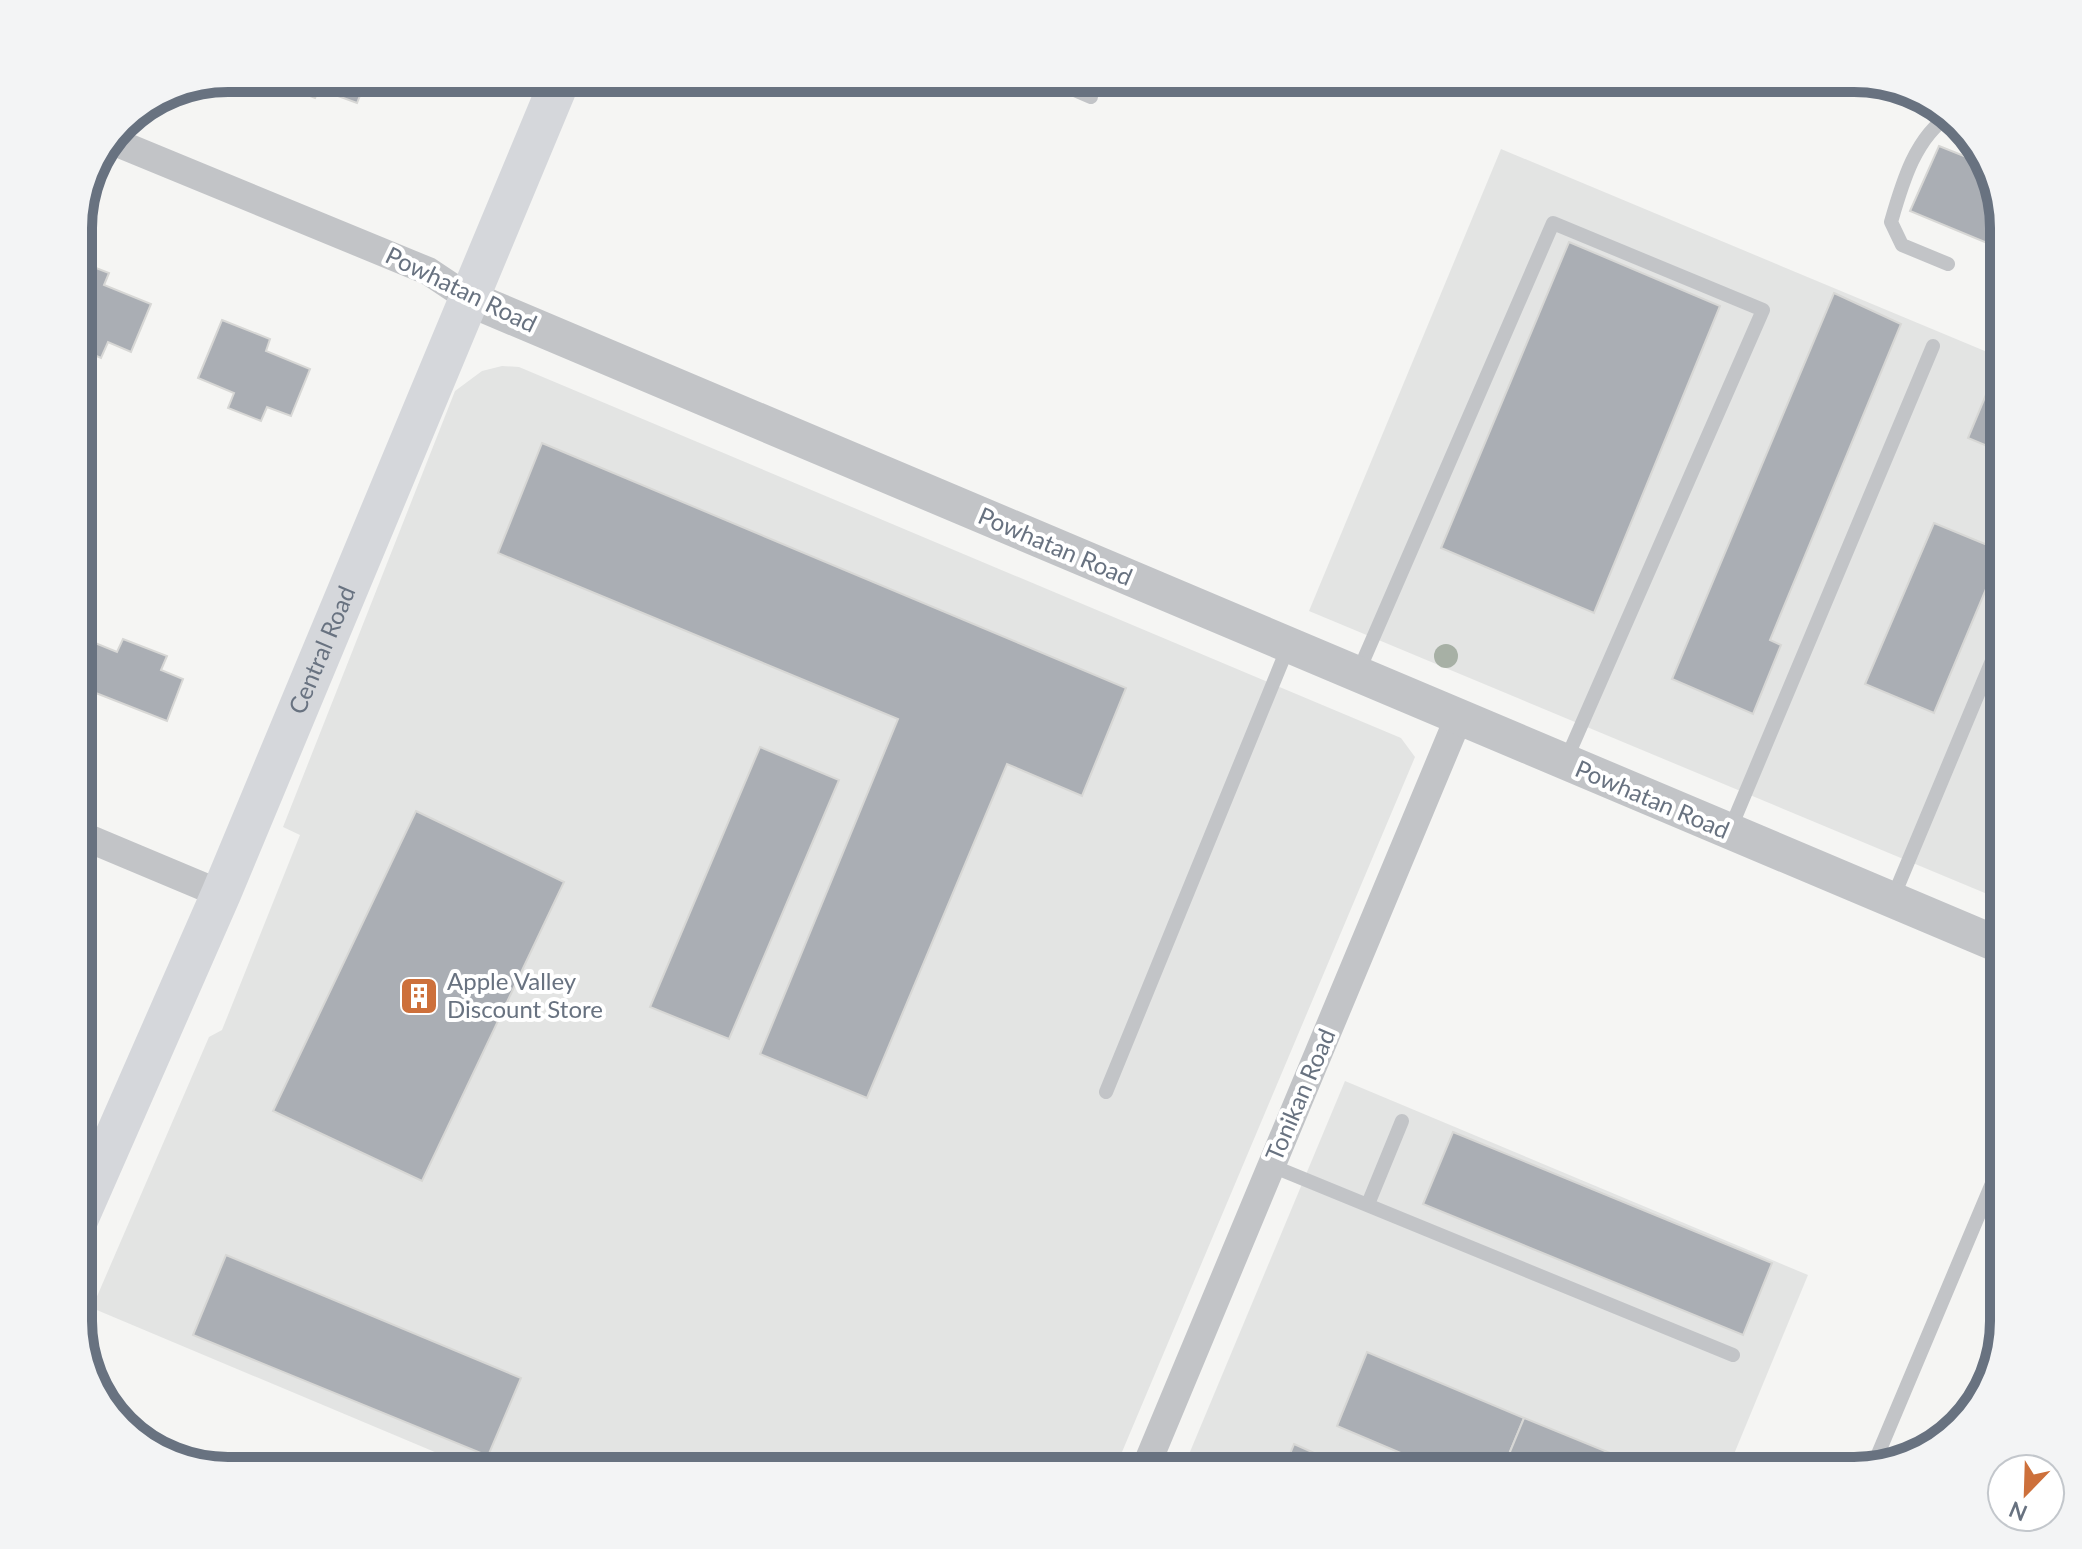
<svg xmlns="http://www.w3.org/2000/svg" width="2082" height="1549" font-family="Lato,sans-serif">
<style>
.built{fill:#e3e4e3}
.building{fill:#aaaeb4;stroke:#d7d7d5;stroke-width:2}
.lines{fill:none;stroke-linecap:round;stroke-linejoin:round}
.service{stroke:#c2c4c7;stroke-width:14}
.minor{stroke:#c2c4c7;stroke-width:28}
.tertiary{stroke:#c2c4c7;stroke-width:36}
.secondary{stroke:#d5d7db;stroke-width:40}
.tree{fill:#a7b0a5}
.labels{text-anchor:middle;stroke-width:8;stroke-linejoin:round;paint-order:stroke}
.street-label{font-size:24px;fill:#687280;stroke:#fff}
.poi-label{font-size:24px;fill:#687280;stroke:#fff;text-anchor:start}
.rim{fill:none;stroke:#687280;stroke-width:10}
</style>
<rect width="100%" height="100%" fill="#f5f5f3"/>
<g class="built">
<polygon points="1501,149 2004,359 2004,901 1309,611"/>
<polygon points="502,366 519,367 1401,738 1415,757 1114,1471 480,1471 92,1308 209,1037 222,1030 300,835 283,827 455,391 482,371"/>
<polygon points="1345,1081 1808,1275 1727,1471 1182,1471"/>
</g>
<g class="building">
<polygon points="265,78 367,78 357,103 319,89 315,98"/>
<polygon points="1939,146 1989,166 2004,228 2004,250 1910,211"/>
<polygon points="1569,242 1720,306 1594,613 1441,548"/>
<polygon points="78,261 109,273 104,285 151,304 131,352 108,342 101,358 78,348"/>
<polygon points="1834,293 1901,324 1770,640 1781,645 1753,714 1672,679"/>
<polygon points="222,320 270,339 266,351 310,369 291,416 267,407 261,421 228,408 234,393 198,378"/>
<polygon points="2000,361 2004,363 2004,453 1968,438"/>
<polygon points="542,443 1126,688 1082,796 1007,764 867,1098 760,1054 898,719 498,553"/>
<polygon points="1934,523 2002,551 1934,713 1865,684"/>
<polygon points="78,636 117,652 123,639 167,656 161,670 183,679 167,721 78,686"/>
<polygon points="760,747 839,780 729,1039 650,1007"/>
<polygon points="416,811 564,882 422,1181 273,1111"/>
<polygon points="1453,1132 1772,1263 1743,1335 1423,1204"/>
<polygon points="226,1255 521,1378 488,1456 193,1335"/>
<polygon points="1367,1352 1524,1418 1502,1471 1443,1471 1337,1426"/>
<polygon points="1524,1418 1654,1471 1502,1471"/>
<polygon points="1294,1444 1332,1461 1335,1454 1374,1471 1283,1471"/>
</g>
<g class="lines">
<g class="service">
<polyline points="1047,78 1091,97"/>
<path d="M1948 264 1902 245 1891 222C1902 184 1915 137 1950 115"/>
<polyline points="1357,675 1553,223 1763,310 1566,760"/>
<polyline points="1729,832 1933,346"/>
<polyline points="1892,900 2004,632"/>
<polyline points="1106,1092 1288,647"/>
<polyline points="1272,1166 1733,1355"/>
<polyline points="1368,1204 1402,1121"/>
<polyline points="1873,1466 2004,1155"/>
</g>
<g class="minor">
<polyline points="110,140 428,271 470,299"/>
<polyline points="78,834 221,894"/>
<polyline points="1144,1471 1458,719"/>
</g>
<polyline class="tertiary" points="470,299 2004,947"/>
<path class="secondary" id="s1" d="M78 1220 221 894 561 78"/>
</g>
<circle class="tree" cx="1446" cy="656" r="12"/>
<defs>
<g id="building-square" transform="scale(2)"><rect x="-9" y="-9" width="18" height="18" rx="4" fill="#cd703b" stroke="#fff"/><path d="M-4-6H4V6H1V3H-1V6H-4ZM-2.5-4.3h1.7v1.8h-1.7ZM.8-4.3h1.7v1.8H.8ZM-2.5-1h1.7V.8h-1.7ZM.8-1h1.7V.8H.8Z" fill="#fff"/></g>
</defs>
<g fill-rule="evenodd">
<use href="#building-square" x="419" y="996"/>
</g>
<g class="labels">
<g class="street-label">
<text transform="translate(461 290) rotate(26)" y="8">Powhatan Road</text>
<text transform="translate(1055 547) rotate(23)" y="8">Powhatan Road</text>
<text dy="8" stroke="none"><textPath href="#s1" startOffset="620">Central Road</textPath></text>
<text transform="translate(1652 800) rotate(23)" y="8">Powhatan Road</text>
<text transform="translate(1301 1095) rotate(-67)" y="8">Tonikan Road</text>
</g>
<g class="poi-label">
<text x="447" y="990">Apple Valley<tspan x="447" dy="28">Discount Store</tspan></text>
</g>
</g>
<path d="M0 0H2082V1549H0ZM228 92H1854A136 136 0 0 1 1990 228V1321A136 136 0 0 1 1854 1457H228A136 136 0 0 1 92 1321V228A136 136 0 0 1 228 92Z" fill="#f3f4f5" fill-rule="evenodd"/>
<path class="rim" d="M228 92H1854A136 136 0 0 1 1990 228V1321A136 136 0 0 1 1854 1457H228A136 136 0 0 1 92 1321V228A136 136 0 0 1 228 92Z"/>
<g transform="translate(2026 1493) rotate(203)"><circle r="38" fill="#ffffff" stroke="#c3c7cc" stroke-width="2"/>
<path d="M0-6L14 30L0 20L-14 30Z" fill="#cd703b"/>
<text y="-12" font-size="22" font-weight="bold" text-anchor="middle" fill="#687280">N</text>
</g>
</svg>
